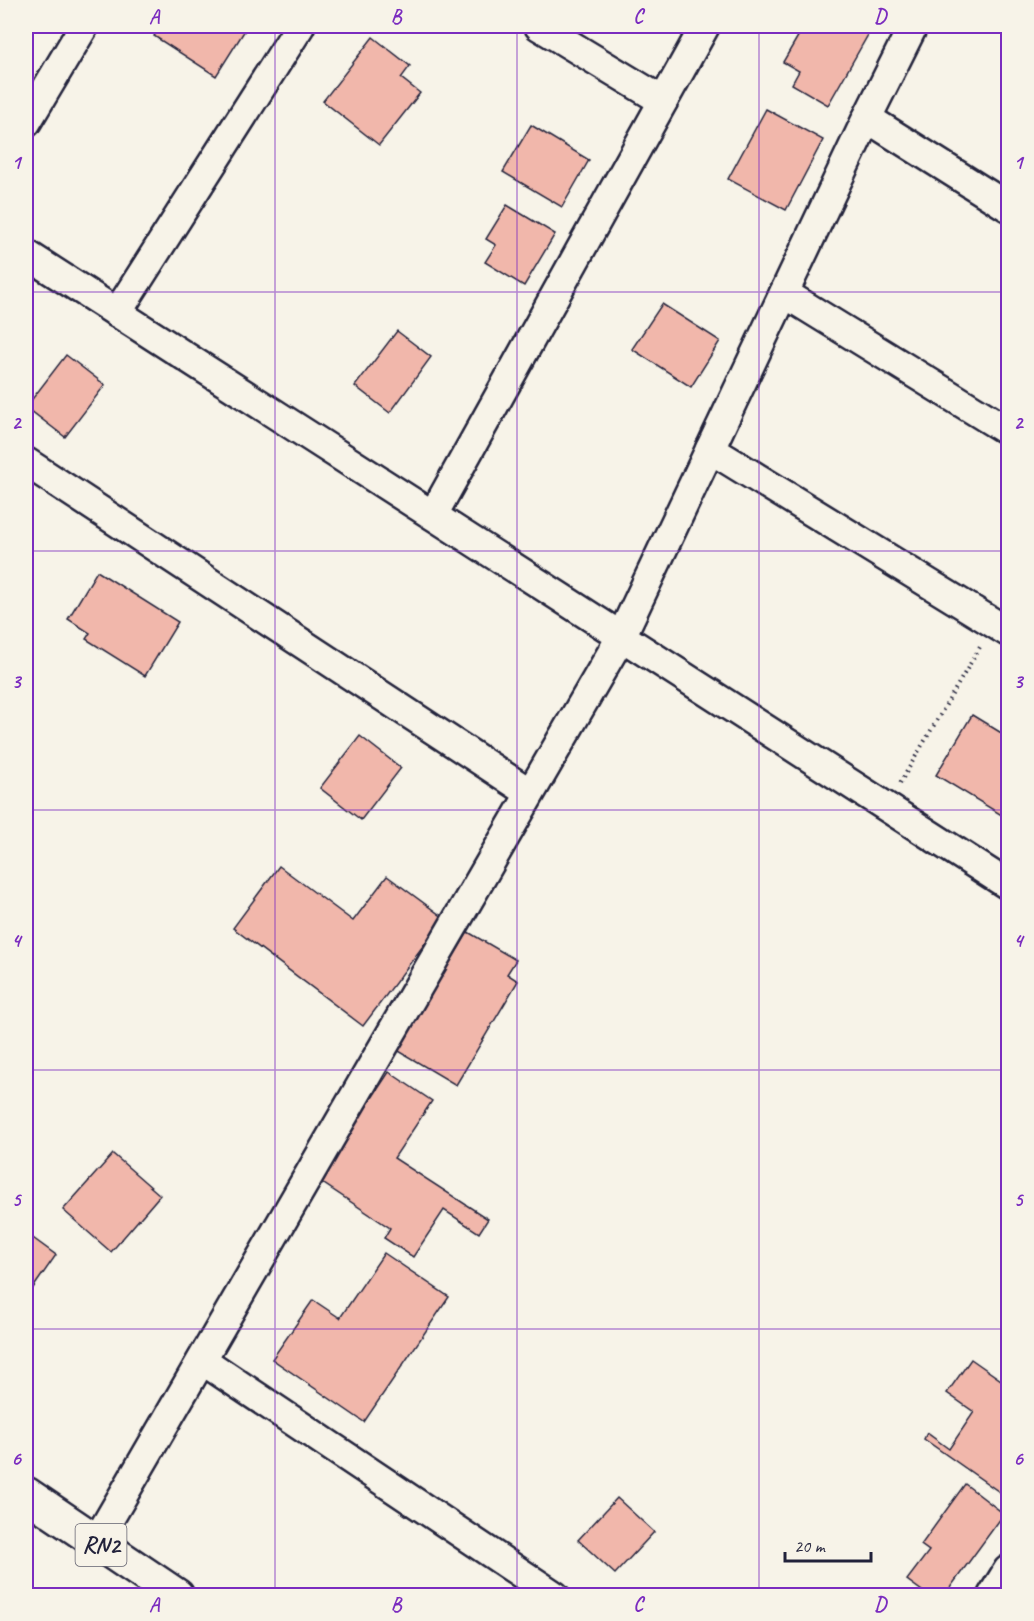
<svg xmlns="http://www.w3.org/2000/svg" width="1034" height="1621" font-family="Caveat,sans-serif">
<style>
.building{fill:#f1b7ab;stroke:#22223b;stroke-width:1.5}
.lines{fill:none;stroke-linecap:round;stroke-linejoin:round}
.street-casing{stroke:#22223b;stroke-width:33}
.primary-casing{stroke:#22223b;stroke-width:38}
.path{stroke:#22223b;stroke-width:4;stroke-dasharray:1.5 4.5;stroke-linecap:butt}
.street{stroke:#f7f3e8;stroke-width:28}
.primary{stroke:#f7f3e8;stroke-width:33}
.grid{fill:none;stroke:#7b2cbf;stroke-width:1.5;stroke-opacity:0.55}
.labels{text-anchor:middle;stroke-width:4.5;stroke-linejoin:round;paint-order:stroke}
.shield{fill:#f7f3e8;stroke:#62616f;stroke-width:1.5}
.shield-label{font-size:24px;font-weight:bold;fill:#22223b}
.neatline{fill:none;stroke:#7b2cbf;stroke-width:2}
.grid-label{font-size:20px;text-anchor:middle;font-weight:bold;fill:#7b2cbf}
</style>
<rect width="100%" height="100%" fill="#f7f3e8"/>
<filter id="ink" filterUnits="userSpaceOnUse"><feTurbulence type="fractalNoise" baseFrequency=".0167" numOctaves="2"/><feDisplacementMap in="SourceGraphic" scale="12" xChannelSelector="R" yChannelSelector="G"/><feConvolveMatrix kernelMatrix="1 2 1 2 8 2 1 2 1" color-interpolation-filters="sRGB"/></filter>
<g filter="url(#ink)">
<g class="building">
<polygon points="160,26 209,26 218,31 221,26 238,26 245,30 216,76 154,36"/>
<polygon points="804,26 873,26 828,105 792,84 799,71 783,62"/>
<polygon points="373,37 410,66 401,78 420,93 379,145 323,101"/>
<polygon points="766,109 823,140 786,210 728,179"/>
<polygon points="531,125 589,160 562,207 503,172"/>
<polygon points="507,205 555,234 524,286 485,262 496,245 486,239"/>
<polygon points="662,304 720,341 691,387 632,349"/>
<polygon points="397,331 431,357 390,413 355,386"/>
<polygon points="66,355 105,385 65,437 26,407"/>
<polygon points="97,571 178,622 145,676 86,639 90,633 68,619"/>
<polygon points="972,715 1008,737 1008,819 936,775"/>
<polygon points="360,736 401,768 361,820 320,788"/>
<polygon points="279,866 353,921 387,876 444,918 363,1026 233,928"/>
<polygon points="468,932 516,960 507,974 518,981 456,1085 397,1050"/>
<polygon points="389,1072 432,1101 394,1158 488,1219 479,1233 444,1210 413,1257 384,1238 390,1228 318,1180"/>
<polygon points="113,1154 160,1195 111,1252 63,1210"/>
<polygon points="26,1233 56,1255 26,1298"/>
<polygon points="384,1253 449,1297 364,1422 272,1359 313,1300 340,1318"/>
<polygon points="971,1359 1008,1385 1008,1498 924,1439 927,1433 949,1449 974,1412 947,1393"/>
<polygon points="965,1484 1004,1514 944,1596 929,1596 907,1580 929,1551 921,1545"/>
<polygon points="617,1498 654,1532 615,1574 578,1540"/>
</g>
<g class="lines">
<g class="street-casing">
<g id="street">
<polyline points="539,26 663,101"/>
<polyline points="867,118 1008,207"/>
<polyline points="26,123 84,26"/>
<polyline points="26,254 1008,885"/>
<polyline points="784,293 1008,431"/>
<polyline points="117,313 300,26"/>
<polyline points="710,449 1008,632"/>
<polyline points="26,462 530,793"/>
<polyline points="433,515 705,26"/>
<polyline points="202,1360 555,1596"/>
<polyline points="96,1542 621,637 867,118 913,26"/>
<polyline points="992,1596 1008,1570"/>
</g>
</g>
<g class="primary-casing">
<polyline id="primary" points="26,1494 177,1596"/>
</g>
<polyline class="path" points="900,783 980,647"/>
<use href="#street" class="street"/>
<use href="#primary" class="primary"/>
</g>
</g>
<path class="grid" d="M275 26V1596M517 26V1596M759 26V1596M26 292H1008M26 551H1008M26 810H1008M26 1070H1008M26 1329H1008"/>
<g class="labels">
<rect class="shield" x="75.5" y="1524" width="51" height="42" rx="4.5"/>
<g class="shield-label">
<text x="101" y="1553">RN2</text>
</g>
</g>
<rect width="1034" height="1621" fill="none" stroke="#f7f3e8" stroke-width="66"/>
<path d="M785 1552v9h86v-9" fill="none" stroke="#22223b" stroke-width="3"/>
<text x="794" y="1552" font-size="18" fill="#22223b" stroke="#f7f3e8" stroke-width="4.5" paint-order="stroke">20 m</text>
<rect x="33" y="33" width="968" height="1555" class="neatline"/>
<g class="grid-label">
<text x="154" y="23">A</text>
<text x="396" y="23">B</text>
<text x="638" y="23">C</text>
<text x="880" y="23">D</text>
<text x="16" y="169">1</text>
<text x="1018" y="169">1</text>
<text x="16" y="429">2</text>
<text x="1018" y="429">2</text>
<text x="16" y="688">3</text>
<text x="1018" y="688">3</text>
<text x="16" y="947">4</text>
<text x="1018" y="947">4</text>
<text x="16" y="1206">5</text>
<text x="1018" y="1206">5</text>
<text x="16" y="1465">6</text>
<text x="1018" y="1465">6</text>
<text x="154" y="1611">A</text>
<text x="396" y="1611">B</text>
<text x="638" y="1611">C</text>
<text x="880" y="1611">D</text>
</g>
</svg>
